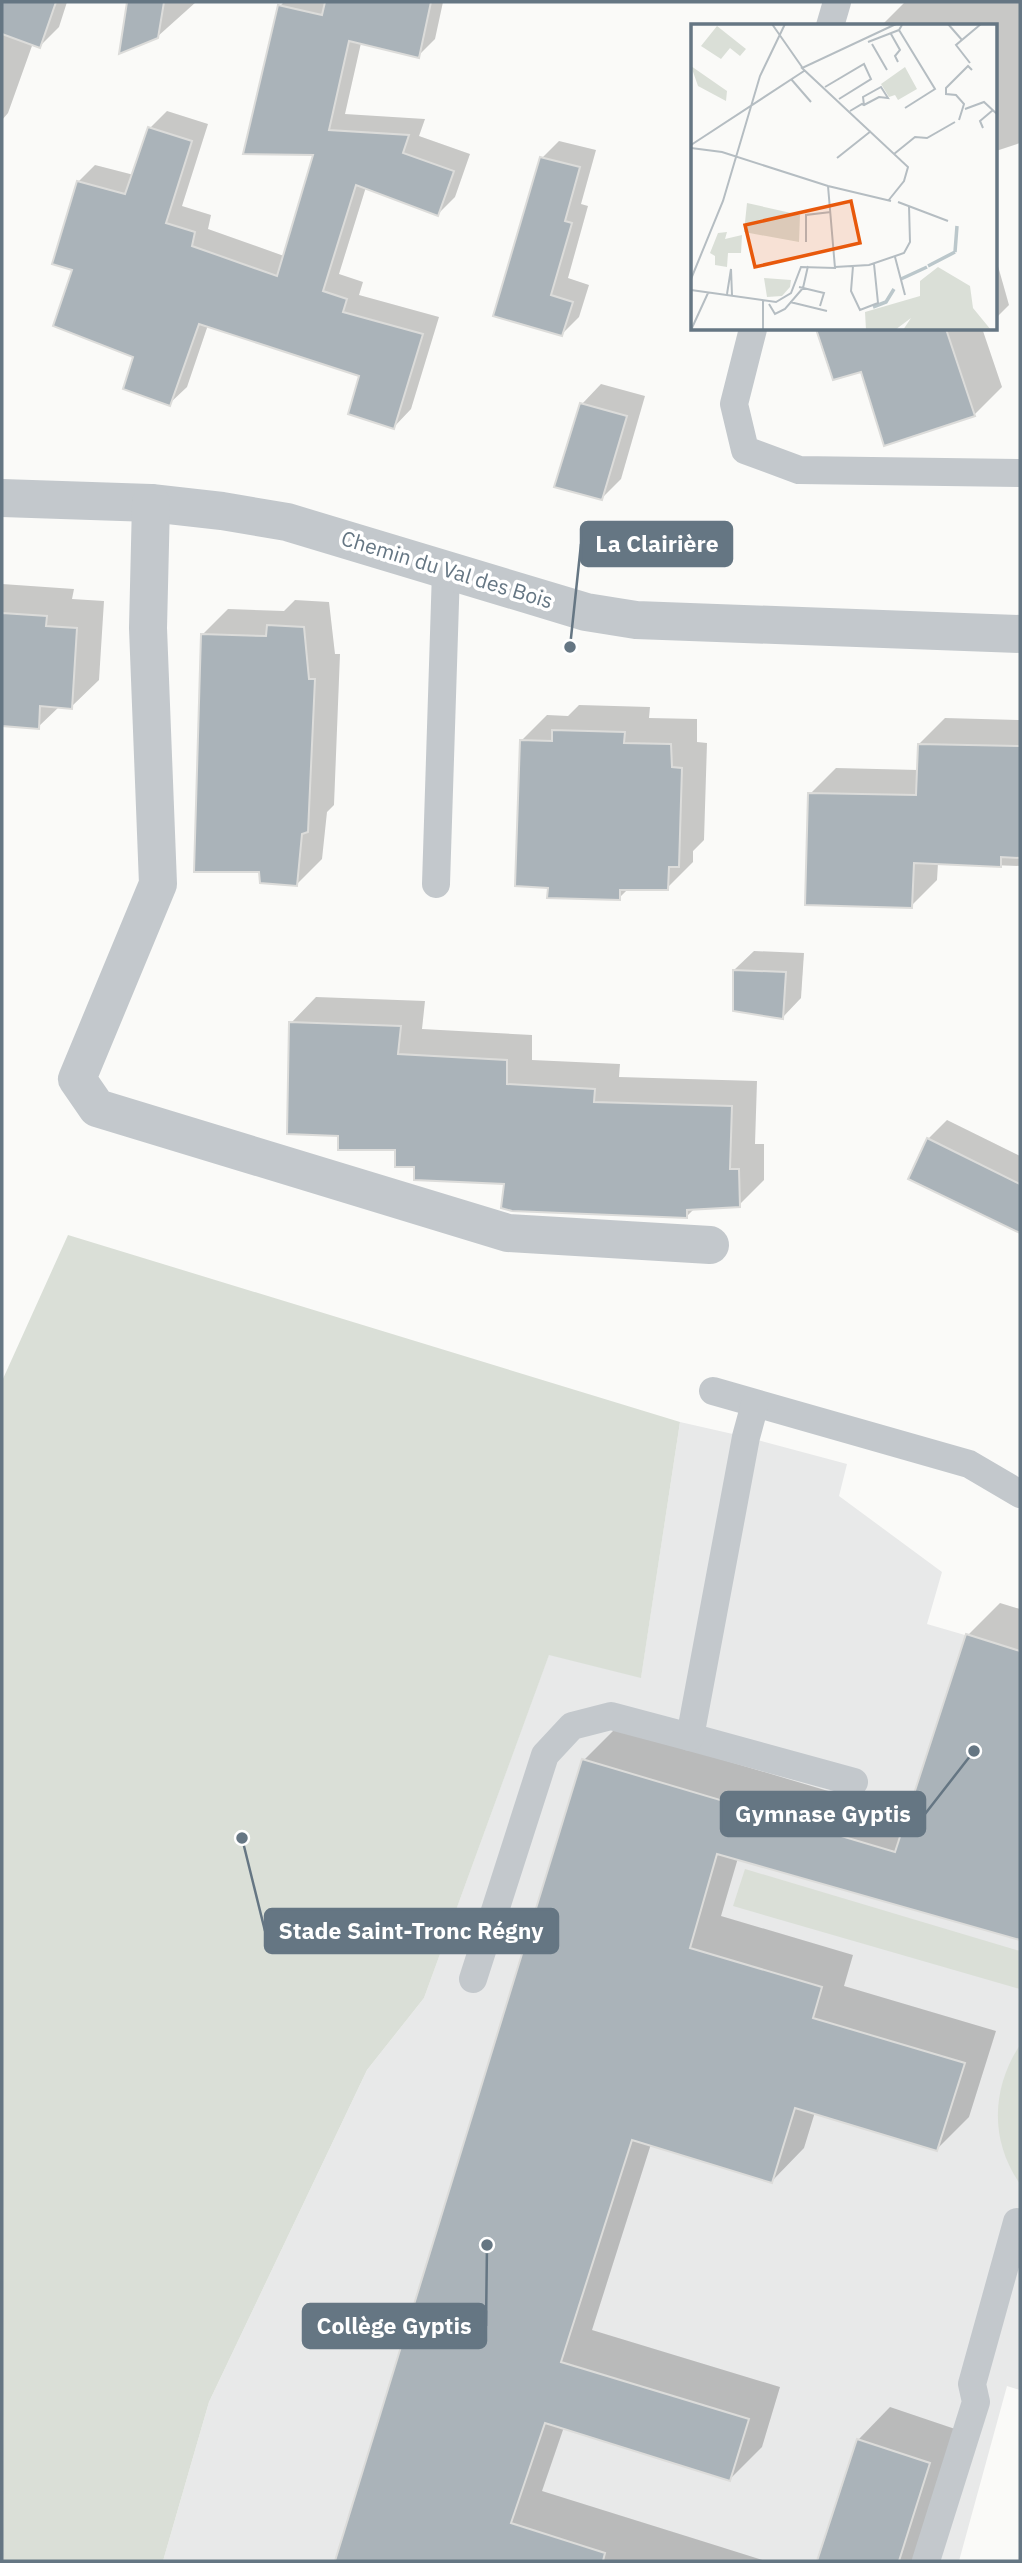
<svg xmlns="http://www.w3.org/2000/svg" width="1022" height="2563" font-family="'IBM Plex Sans',sans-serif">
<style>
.built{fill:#e8e9e9}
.green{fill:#dadfd7}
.shadow{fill:#0003}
.building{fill:#aab3b9;stroke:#dcdcda;stroke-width:2}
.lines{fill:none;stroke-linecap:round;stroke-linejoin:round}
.lane{stroke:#c3c8cc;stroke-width:28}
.street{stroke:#c3c8cc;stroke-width:38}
.labels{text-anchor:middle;stroke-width:7;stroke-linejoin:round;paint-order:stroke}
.street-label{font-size:21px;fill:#657683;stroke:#fff}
.inset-river{fill:none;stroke:#bbc7cb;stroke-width:3.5}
.inset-road{fill:none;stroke:#b5bdc2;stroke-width:2}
.view{fill:#e8590c;fill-opacity:0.15;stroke:#e8590c;stroke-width:3.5}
.inset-edge{fill:none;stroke:#657683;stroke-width:3.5}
.leader{fill:none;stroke:#657683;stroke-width:2.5}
.callout-dot{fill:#657683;stroke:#fff;stroke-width:2.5}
.callout{fill:#657683;stroke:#657683;stroke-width:2.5}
.callout-label{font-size:23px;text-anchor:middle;font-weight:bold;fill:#fff}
</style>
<rect width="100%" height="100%" fill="#fafaf8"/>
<polygon class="built" points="680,1422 746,1437 847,1464 839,1496 942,1572 927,1624 1020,1651 1020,2390 1007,2386 959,2561 163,2561 209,2402 367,2070 424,1998 549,1654 641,1677"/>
<g class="green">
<polygon points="68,1235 680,1422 641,1678 549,1655 424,1998 367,2070 209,2402 163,2561 2,2561 2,1381"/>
<polygon points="745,1869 1020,1951 1020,1989 733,1906"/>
<path d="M1020 2045V2184C990 2141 991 2089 1020 2045Z"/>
</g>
<g class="shadow">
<polygon points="2,2 67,2 59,27 40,46 33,43 8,113 2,120"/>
<polygon points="128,2 196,2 157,37 121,51"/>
<polygon points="284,2 443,2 435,39 418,56 361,43 345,114 425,119 419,136 470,154 455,197 438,214 366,187 339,274 363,282 359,295 439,317 411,409 394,427 361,375 208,325 187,387 169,404 74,268 78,182 95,165 134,175 150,128 167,111 208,124 182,206 211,215 208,229 284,256 315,153 280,6"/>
<polygon points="905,2 1020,2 1020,143 996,151 996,26 885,26 884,23"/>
<polygon points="559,141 596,150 581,204 588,206 568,278 589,285 579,317 562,334 495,314 542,158"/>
<polygon points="996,259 1009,305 996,318"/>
<polygon points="818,329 985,329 983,331 1002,387 974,415 862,370"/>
<polygon points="601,384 645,396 621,479 602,498 582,404"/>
<polygon points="2,584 74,589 72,599 104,601 99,680 71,707 60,706 38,727 2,725"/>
<polygon points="295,600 329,602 335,654 340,654 334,805 327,812 322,859 296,885 202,635 228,609 284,611"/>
<polygon points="579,705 650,707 649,718 697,719 697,742 707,743 704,840 693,851 693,862 667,888 629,888 619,898 549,886 521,741 547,715 568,716"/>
<polygon points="945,718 1020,720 1020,866 938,863 937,880 911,906 810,794 836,768 918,770 919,744"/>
<polygon points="754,951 804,953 801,998 782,1018 734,970"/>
<polygon points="316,997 425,1001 422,1029 532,1035 532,1060 620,1064 619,1077 757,1081 755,1144 764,1144 764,1180 739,1205 695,1208 686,1217 415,1166 397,1149 340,1134 291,1023"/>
<polygon points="947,1120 1020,1156 1020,1231 910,1178 928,1139"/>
<polygon points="1000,1603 1020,1609 1020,1938 738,1858 721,1916 853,1955 844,1986 996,2031 969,2117 937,2149 815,2112 804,2148 772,2181 651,2144 592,2330 780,2387 762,2447 730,2479 564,2427 542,2491 766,2561 337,2561 584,1760 616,1728 909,1815 968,1635"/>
<polygon points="890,2407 961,2431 937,2561 819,2561 858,2440"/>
</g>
<g class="building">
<polygon points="2,2 56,2 40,48 2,34"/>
<polygon points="127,2 164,2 158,38 119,54"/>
<polygon points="325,2 431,2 419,58 349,41 329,130 409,135 403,153 454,171 438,216 356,185 323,291 347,299 343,312 423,334 394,429 348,414 359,376 199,324 170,406 123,389 133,357 53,326 72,270 52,264 77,181 125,194 148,127 192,141 166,223 195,232 192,246 277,276 313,155 243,154 278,5 322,15"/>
<polygon points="540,157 580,167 565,221 572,223 551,295 573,302 562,336 493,316"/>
<polygon points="816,329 946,329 975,416 884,446 861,372 833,380"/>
<polygon points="580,403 627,416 602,500 554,487"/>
<polygon points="2,613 47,616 46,626 77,628 72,709 40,706 39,729 2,726"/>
<polygon points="267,625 304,627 309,679 315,679 308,832 302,834 297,886 260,883 259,872 194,872 201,634 266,636"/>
<polygon points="552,730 625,732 624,743 671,744 672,767 682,768 679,867 669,867 668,890 620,890 620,900 547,898 548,888 515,886 520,740 552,741"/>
<polygon points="918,744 1020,746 1020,858 1001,857 1001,867 914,863 912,908 805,905 808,793 916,795"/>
<polygon points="733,970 786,972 783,1019 733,1011"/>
<polygon points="289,1022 401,1026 398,1054 507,1060 507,1084 595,1089 594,1102 732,1106 730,1169 739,1169 740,1207 687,1210 687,1218 512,1211 501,1208 504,1184 414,1180 414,1167 395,1167 395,1150 338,1150 338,1136 287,1134"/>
<polygon points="927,1138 1020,1184 1020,1233 908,1179"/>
<polygon points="966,1634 1020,1651 1020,1940 717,1854 690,1948 822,1987 813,2018 965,2063 937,2151 795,2108 772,2183 632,2140 561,2362 749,2419 730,2481 545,2423 511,2523 605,2553 603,2561 335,2561 582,1759 895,1852"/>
<polygon points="857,2439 930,2463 899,2561 817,2561"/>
</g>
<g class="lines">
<g class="lane">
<polyline points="830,26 837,2"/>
<polyline points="753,329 734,404 745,450 799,470 1020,473"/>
<polyline points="436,884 446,571"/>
<polyline points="713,1391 969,1464 1020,1494"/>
<polyline points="690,1737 854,1782"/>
<polyline points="473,1979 545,1755 572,1726 611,1716 690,1737 746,1437 755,1404"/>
<polyline points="926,2561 976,2402 972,2384 1017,2222"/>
</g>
<g class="street">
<polyline points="2,498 151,503 222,511 287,522 586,612 636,620 1020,634"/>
<polyline points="151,503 148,628 158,884 77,1079 97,1108 508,1233 710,1245"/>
</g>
</g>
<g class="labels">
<g class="street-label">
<text transform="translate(447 570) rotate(17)" y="7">Chemin du Val des Bois</text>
</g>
</g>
<g transform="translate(691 24)">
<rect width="306" height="306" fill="#fafaf8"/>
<path d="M26 2 55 25 49 32 39 24 30 35 10 22ZM0 42 36 67 35 77 7 62ZM214 43 226 65 207 76 204 71 198 73 190 60ZM56 179 109 191 108 218 53 208ZM36 208 34 215 51 211 50 229H37L36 243 24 241V232L19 229 27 209ZM247 243 279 262 282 284 300 306H212L220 294 204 306H175L174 288 229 272V257ZM73 254 100 256 99 263 91 272 76 273Z" fill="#dadfd7"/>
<path class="inset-river" d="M264 228 266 202M237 242 264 228M210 255 236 243M182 283 195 278 203 265"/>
<path class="inset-road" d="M81 0 111 43M257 0 271 16M211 1 208 6 244 65 214 84M200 10 209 26 204 32 207 38M177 18 208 6M181 20 196 46M279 39 265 21 290 0M100 55 120 78M134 63 173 40 180 55 148 75M274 85 293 78 307 91M159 87 171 80 173 81 188 73 197 74 190 63 172 73 173 81M268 96 273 80 265 71 255 70V64L277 42 281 46M292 104 289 97 302 86M0 121 113 47M0 124 31 128 137 162 200 177M203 130 224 113 236 114 264 98M146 134 180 107M197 177 213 157 217 143 111 44 205 0M207 178 257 197M115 218V191L140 188M204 233 214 271M162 242 160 267 169 286 187 279 183 240M144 243 178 241 213 229 219 218 218 182M0 255 32 177 69 52 94 0M108 263 133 269 129 282M0 266 85 278 100 269 110 243 144 244 137 162M36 270 40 245 41 271M72 276V306M99 278 136 287M78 280 84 290 94 285 112 264 117 242M0 306 17 269"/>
<path class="view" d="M160 177 169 219 64 243 54 201Z"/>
<rect width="306" height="306" class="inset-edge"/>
</g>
<path class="leader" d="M570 647L581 544M974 1751L925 1814M242 1838L265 1931M487 2245L486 2326"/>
<g class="callout-dot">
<circle cx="570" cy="647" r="7"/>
<circle cx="974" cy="1751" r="7"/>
<circle cx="242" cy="1838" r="7"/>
<circle cx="487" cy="2245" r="7"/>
</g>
<g class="callout">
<rect x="581" y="522" width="151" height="44" rx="7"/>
<rect x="721" y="1792" width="204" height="44" rx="7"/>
<rect x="265" y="1909" width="293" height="44" rx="7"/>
<rect x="303" y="2304" width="183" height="44" rx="7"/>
</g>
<g class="callout-label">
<text x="657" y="552">La Clairière</text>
<text x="823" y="1822">Gymnase Gyptis</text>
<text x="411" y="1939">Stade Saint-Tronc Régny</text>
<text x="394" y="2334">Collège Gyptis</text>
</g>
<rect width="1022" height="2563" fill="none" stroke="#657683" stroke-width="7"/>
</svg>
